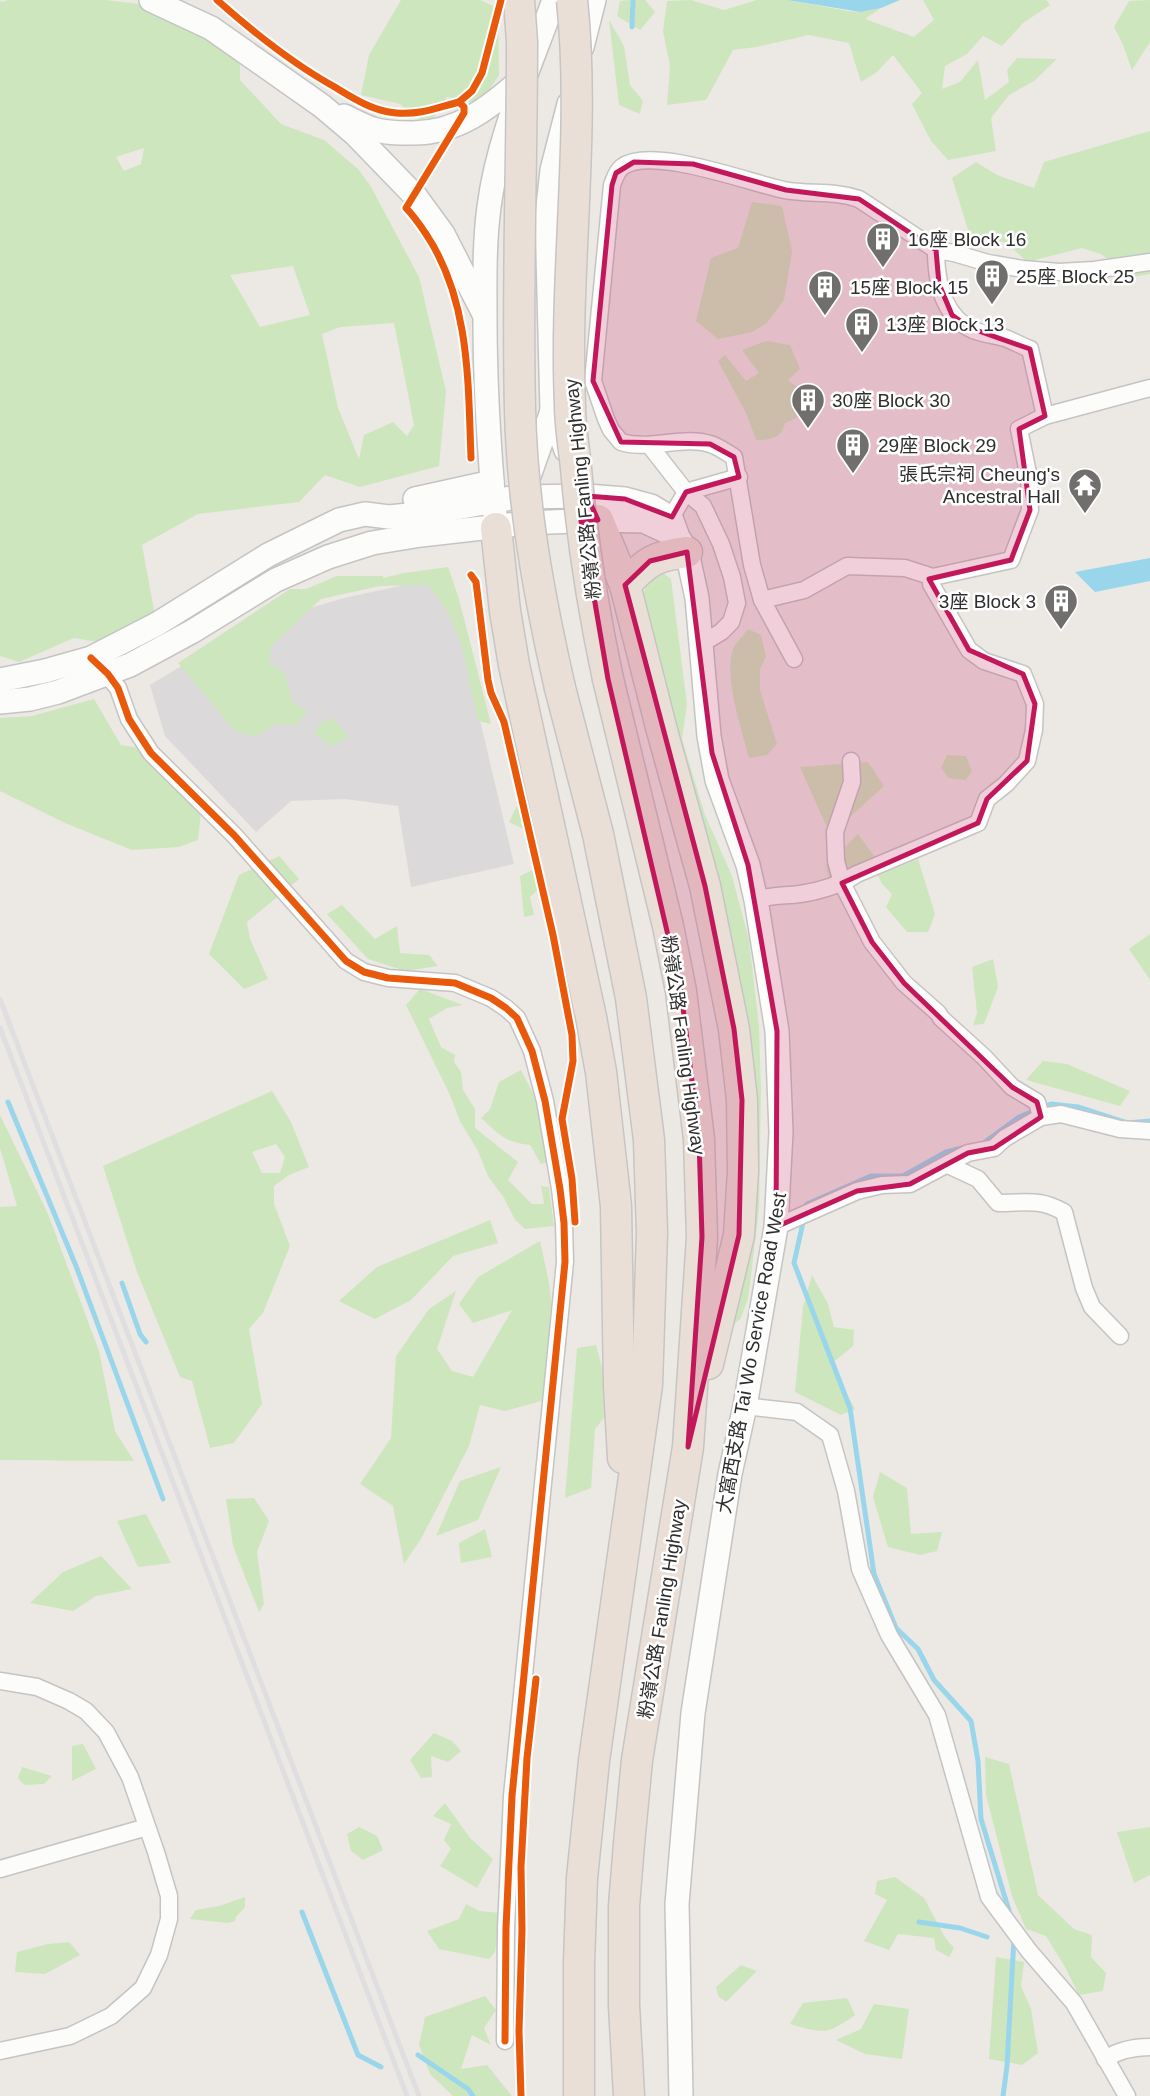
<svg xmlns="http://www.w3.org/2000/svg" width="1150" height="2096" font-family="Helvetica,'Noto Sans TC',sans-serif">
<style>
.industrial{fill:#dcd9db}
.green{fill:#cee6be;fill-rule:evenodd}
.water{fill:#99d6ec}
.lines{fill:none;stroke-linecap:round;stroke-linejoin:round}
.stream{stroke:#99d6ec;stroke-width:5}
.street-casing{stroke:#c5c4c5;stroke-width:19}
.secondary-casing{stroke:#c5c4c5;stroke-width:26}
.highway-casing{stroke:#c6c5c4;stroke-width:33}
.street{stroke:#fcfcfb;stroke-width:16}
.secondary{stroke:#fcfcfb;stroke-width:23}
.highway{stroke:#eadfd6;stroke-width:30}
.rail{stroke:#dfdfe1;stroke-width:5}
.highway-bridge-casing{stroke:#c6c5c4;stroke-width:33;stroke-linecap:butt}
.highway-bridge{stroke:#eadfd6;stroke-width:30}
.cycleway-casing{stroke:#fff;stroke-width:11}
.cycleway{stroke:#e8590c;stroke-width:7}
.marked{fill:#c2185b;fill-opacity:0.2;stroke:#c2185b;stroke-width:5;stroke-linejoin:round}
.labels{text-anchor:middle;stroke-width:5;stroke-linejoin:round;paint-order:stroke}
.poi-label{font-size:19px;fill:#2e2e2e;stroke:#fff;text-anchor:start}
.street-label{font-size:19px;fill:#2e2e2e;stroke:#fff}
</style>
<rect width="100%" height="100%" fill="#ece8e4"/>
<polygon class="industrial" points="446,576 514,864 411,887 398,806 345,799 291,801 256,832 165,736 150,685 246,627 344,598"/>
<g class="green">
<path d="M8 0H105L139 4 210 34 240 55V80L281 124 324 140 358 169 370 185 419 277 446 391 439 466 360 487 325 475 299 502 198 514 142 545 154 610 144 625 99 642 74 638 19 662 0 656V1L2 2ZM144 148 141 164 124 171 116 157ZM293 266 310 315 260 327 230 275ZM394 323 414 425 407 436 393 422 364 435 359 459 338 408 322 334 340 327Z"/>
<polygon points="401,0 480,0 498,8 499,75 480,104 447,97 428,126 400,104 361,95 369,55"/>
<polygon points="629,0 645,0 655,12 640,30 617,16 620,1"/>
<polygon points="691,0 724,10 757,0 787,0 848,11 862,12 881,8 865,19 914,37 934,20 923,0 1046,0 1050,5 1023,23 1002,46 983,36 967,54 945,66 942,89 960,82 978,60 985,100 1009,82 1007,70 1017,58 1057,59 1034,81 1009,95 991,118 996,151 948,160 931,141 912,104 922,93 893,55 877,72 861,82 849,43 809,35 756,47 733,50 706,100 667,105 670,66 663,31 667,1"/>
<polygon points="1150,0 1150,42 1132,70 1123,45 1114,27 1129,1"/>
<polygon points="609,20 624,46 630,85 643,101 640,114 619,105"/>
<polygon points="1150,131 1150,274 1132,277 1101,254 1082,248 1027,262 1007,243 970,236 952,178 976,162 997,175 1034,188 1044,162"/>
<polygon points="752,202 782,206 792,251 784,300 767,323 752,332 718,339 696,321 711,258 738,248"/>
<path d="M766 341 790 345 800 369 788 380 805 393 799 417 785 423C781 439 771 440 756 440L746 413 718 361 725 355 746 381 759 373 742 350Z"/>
<polygon points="448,567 459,599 491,724 478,721 461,643 447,611 428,585 380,586 321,599 272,646 269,662 285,673 293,703 308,711 296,725 277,724 254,737 235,731 178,663 290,589 306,589 337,576 383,576 383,578 404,573"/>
<path d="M662 572 671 579 687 704 682 739 705 815 732 876 749 940 759 1026 761 1089 759 1210 748 1299 741 1318 725 1333 749 1090 642 598C646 585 649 576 662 572Z"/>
<path d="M748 629 761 635 766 657 760 669V690L777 744 767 755 749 758C742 730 722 673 734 647 737 641 744 635 748 629Z"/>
<polygon points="94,699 121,745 159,751 201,812 198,840 179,847 132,850 65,823 0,791 0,718 32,716"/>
<polygon points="333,718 349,737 332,746 314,734 320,723"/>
<polygon points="947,755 966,756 972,771 966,780 948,778 941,768"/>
<polygon points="868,762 884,786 849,818 826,825 800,767"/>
<polygon points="525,790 544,796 538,836 509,822"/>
<polygon points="858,834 874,856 859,880 830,883 826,865"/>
<polygon points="279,856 299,879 247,922 250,939 268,979 244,989 209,954 239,875"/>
<polygon points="918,859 935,914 928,932 907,932 886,907 892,894 882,884 878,875"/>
<polygon points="541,866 545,884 530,897 534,915 524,917 520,876"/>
<polygon points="342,905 375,939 397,926 400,953 429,955 438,966 405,971 368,959 327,914"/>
<polygon points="1150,934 1150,980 1129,949"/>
<polygon points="993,959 998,987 984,1024 973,1025 977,1013 972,967"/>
<polygon points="420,989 463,1005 447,1008 429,1019 441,1047 455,1055 454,1062 461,1072 463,1090 475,1109 475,1128 518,1162 508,1180 532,1204 544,1204 541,1186 549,1187 554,1226 525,1229 515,1220 504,1198 488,1176 478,1151 460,1121 449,1093 406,1005"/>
<polygon points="1043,1061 1067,1064 1130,1091 1120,1106 1026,1080"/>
<path d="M521 1070 540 1107 554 1160 541 1164 530 1145C504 1142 500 1135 481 1118L490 1109 499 1082Z"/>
<path d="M272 1091 291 1122 309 1167 289 1175 274 1186V1204L290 1246 263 1313 249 1329 262 1404 234 1443 210 1448 192 1381 180 1377 137 1272 103 1166ZM276 1144 285 1157 280 1173H262L252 1152Z"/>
<polygon points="0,1115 48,1214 99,1351 115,1431 134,1461 0,1460 0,1207 17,1206 0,1148"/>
<polygon points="490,1220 498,1243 453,1256 411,1300 375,1319 339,1301 377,1267"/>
<polygon points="540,1241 549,1283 560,1379 559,1396 505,1411 480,1405 469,1446 421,1539 404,1564 393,1506 360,1484 391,1438 396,1356 429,1309 456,1291 437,1349 452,1371 473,1377 512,1310 473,1323 459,1304 478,1277"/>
<polygon points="812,1275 828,1304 834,1327 854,1330 853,1346 830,1365 855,1409 841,1415 795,1392 803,1307"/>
<polygon points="596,1345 613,1407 595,1429 591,1488 565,1498 577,1348"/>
<polygon points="501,1467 478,1520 436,1536 460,1481"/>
<polygon points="880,1472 907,1488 911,1534 942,1532 937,1551 920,1555 888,1547 873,1497"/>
<polygon points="254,1498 269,1521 257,1552 264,1604 259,1612 233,1546 226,1499"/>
<polygon points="146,1514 171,1563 138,1567 117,1521"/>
<polygon points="485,1529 492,1557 461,1563 459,1543"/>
<polygon points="101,1556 132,1589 96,1596 73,1611 30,1603 63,1572"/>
<polygon points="434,1733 452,1741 461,1751 448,1762 431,1756 432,1777 421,1778 410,1760"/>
<polygon points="83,1744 96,1769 72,1781 72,1746"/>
<polygon points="985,1757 1009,1764 1038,1895 1074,1929 1092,1935 1091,1957 1106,1973 1103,1991 1079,1995 1065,1967 1046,1936 1026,1929 1012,1896 986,1795"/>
<polygon points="22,1767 52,1776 44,1784 24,1785 18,1778"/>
<polygon points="445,1803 470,1838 493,1859 477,1888 440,1866 451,1849 444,1840 451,1824 433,1816"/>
<polygon points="359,1827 377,1836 383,1850 363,1860 351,1851 347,1834"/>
<polygon points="1150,1827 1150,1875 1134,1883 1117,1832"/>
<polygon points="895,1877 924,1898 946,1939 954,1948 949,1957 936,1950 934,1938 898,1934 889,1950 864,1941 887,1900 875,1894 877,1881"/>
<polygon points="245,1897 245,1907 236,1917 235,1921 228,1923 190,1919 196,1910 219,1906"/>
<polygon points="466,1904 479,1911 500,1913 495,1952 489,1959 439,1949 427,1931 459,1919"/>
<polygon points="69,1942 80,1955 45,1974 15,1972 17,1952 48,1944"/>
<polygon points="996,1957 1024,1962 1021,1986 1031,2009 1038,2053 1022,2065 989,2059"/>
<polygon points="741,1965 757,1971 726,2002 718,1996 716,1987"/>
<polygon points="485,1996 496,2010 484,2028 491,2045 472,2035 461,2069 487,2065 512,2096 453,2096 430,2074 419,2045 425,2017"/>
<path d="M847 1998 855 2015C826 2036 823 2033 790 2024L803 2003Z"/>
<polygon points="874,2004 909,2009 902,2059 865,2054 836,2040 861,2029"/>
</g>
<g class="water">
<polygon points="787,0 900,0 881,8 861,12"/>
<polygon points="1150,558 1150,581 1095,592 1075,572"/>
</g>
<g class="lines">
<g class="stream">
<polyline points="632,27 633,0"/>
<polyline points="8,1102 76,1266 163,1499"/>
<polyline points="985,1142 1019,1117 1051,1104 1078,1107 1127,1123 1150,1121"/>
<polyline points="806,1209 807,1204 871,1176 903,1176 946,1152 966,1147"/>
<polyline points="804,1218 794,1263 850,1408 874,1574 896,1628 918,1649 934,1680 971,1721 978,1761 981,1819 1010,1914"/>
<polyline points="122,1283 140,1334 146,1342"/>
<polyline points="302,1912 358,2055 381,2067"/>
<polyline points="919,1922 960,1928 987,1937"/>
<polyline points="418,2055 468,2089 473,2096"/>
<polyline points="1003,2096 1007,2066 1014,1938"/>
</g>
<g class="street-casing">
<g id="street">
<path d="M936 250C936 281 942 316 973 330 983 334 994 335 1005 338 1013 341 1022 346 1030 349L1045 416 1150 388"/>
<polyline points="650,446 686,492 703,506 721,544 732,577 737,603 731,622 721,632 701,644"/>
<polyline points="671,518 686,492 739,477"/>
<polyline points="762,600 804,590 847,566 905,568 933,577 1011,560 1030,510 1029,478 1019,429 1045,416"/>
<path d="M794 659 762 600 752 565 734 457C727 453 718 446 710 444 683 435 651 451 621 442L611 430 606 419 593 381 612 185C615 178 616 172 622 167 651 145 750 183 784 190 810 195 834 190 859 199L936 250 954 253 988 263 1023 269 1059 272 1094 270 1150 262"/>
<polyline points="100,667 118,688 129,719 151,753 234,835 346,961 364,972 388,978 455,983 491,998 506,1008 517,1018 532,1051 545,1101 560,1189 564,1223 565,1262 512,1796 506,1928 505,2041"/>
<polyline points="851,761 852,782 835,832 836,861 842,883 872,942 904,983 938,1013 941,1018 984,1057 1012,1087 1037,1102 1041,1117"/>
<path d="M756 900C770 895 786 896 800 894 820 891 840 885 857 874L978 823 987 799 1006 784 1027 761 1034 730 1035 704 1023 674 984 661 969 650 931 584 933 577"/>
<path d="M948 1165 978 1179 998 1203C1027 1203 1038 1198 1064 1212L1084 1288 1092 1307 1120 1336"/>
<polyline points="776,1227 857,1191 882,1185 910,1184 968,1153 994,1148 1005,1138 1041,1117 1061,1114 1120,1129 1150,1131"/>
<polyline points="745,1406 797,1412 830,1435 846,1491 860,1569 889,1635 937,1715 989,1897 1029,1951 1074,2003 1127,2096"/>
<polyline points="0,1681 37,1687 69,1701 86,1711 106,1732 130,1777 156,1852 169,1896 169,1919 159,1955 143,1988 111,2016 70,2036 0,2051"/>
<polyline points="0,1869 147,1827"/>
<path d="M1105 2059C1119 2050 1133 2047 1150 2047"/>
</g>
</g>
<g class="secondary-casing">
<g id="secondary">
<polyline points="151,0 211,28 322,106 355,134 416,197 443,234 483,312"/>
<polyline points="582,47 594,0"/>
<path d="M344 116C353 120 363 126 373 129 385 133 398 133 411 133 457 134 491 107 524 77"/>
<polyline points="566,450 552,411 547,216 552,170 569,104"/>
<polyline points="527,482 552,411"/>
<polyline points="415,499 492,482"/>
<path d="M495 515C489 450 485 384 485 319 485 282 484 244 489 207 498 136 530 67 554 0"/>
<polyline points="0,680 45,671 91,658 157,624 268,555 339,520 365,514 389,517 428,513 517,497 587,496 625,499 651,506 671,518 678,537 687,552 697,598 709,736 717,780 748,865 756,900 777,1031 781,1132 776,1227 745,1406 730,1474 693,1713 677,1904 681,2096"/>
<polyline points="0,702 30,699 58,692 130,665 193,631 276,580 328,557 372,543 421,535 527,523 598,520 644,521 674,535"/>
</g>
</g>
<g class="highway-casing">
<g id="highway">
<polyline points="598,520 625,585 661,727 705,886 734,1029 742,1100 743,1171 739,1235 708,1364"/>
<polyline points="496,528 505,611 514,665 591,1017 601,1072 616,1206 619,1386 623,1458"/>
<path d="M625 585C647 561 655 556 687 552"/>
<polyline points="608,679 668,926 681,991 699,1139 702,1237 688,1447 637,1760 629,1844 624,1906 624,2005 629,2096"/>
<polyline points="560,688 598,834 631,998 649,1140 652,1233 647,1385 594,1761 582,1878 579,1963 579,2096"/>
</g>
</g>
<use href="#street" class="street"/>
<use href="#secondary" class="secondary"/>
<use href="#highway" class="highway"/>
<g class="rail">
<polyline points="0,999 419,2096"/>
<polyline points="0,1028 407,2096"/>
</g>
<g class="highway-bridge-casing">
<g id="highway-bridge">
<path d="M519 0 522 42C522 164 517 287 520 409 522 503 539 596 560 688"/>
<path d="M572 0C586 134 564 270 570 405 570 426 574 447 576 468 582 539 593 609 608 679"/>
</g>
</g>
<use href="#highway-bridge" class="highway-bridge"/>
<g class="cycleway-casing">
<g id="cycleway">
<path d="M217 0C253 32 290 62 333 86 353 98 372 111 396 113 421 115 436 108 459 102L464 107V113L406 208C414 216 420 225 426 234 470 300 468 381 471 458"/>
<polyline points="459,102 472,91 482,73 501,0"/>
<polyline points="471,575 476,582 488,680 491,693 504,722 553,935 572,1035 573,1061 562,1119 572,1179 575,1222"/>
<polyline points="91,658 108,674 118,688 129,719 151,753 234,835 346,961 364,972 388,978 455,983 491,998 506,1008 517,1018 532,1051 545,1101 560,1189 564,1223 565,1262 512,1796 506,1928 505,2041"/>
<polyline points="521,2096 519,2031 522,1930 521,1867 527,1758 536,1679"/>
</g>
</g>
<use href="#cycleway" class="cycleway"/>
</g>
<path class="marked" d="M634 162 693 164 786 190 859 199 936 250 939 284 952 315 970 328 1030 349 1045 416 1019 429 1030 510 1011 560 929 579 969 650 1023 674 1035 704 1027 761 987 799 978 823 842 883 872 942 904 983 1012 1087 1037 1102 1041 1117 994 1148 968 1153 910 1184 857 1191 776 1227 777 1031 748 865 712 753 687 552 650 561 625 585 705 886 734 1029 742 1100 739 1235 688 1447 702 1237 699 1139 681 991 608 679 581 521 598 520 587 496 625 499 672 517 686 492 739 477 734 457 710 444 621 442 593 381 612 185 616 173Z"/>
<defs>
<g id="building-pin" transform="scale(1.75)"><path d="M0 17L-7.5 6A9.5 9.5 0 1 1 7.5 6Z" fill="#706f6e" stroke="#fff"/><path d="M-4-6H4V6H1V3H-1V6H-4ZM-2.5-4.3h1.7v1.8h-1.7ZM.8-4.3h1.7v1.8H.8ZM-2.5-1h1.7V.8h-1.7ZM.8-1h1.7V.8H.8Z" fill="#fff"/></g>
<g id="temple-pin" transform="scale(1.75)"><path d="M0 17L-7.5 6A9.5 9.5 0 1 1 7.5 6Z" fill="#706f6e" stroke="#fff"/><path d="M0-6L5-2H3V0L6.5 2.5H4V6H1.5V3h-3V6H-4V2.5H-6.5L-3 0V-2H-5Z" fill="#fff"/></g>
</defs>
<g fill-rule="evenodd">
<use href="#building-pin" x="883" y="239"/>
<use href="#building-pin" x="992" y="276"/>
<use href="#building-pin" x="825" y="287"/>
<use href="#building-pin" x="862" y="324"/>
<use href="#building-pin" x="808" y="400"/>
<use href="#building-pin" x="853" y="445"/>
<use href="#temple-pin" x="1085" y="485"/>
<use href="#building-pin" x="1061" y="601"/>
</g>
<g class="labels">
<g class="poi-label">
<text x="908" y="246">16座 Block 16</text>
<text x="1016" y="283">25座 Block 25</text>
<text x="850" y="294">15座 Block 15</text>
<text x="886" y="331">13座 Block 13</text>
<text x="832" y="407">30座 Block 30</text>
<text x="878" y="452">29座 Block 29</text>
<text x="1060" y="481" text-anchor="end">張氏宗祠 Cheung's<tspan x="1060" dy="22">Ancestral Hall</tspan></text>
<text x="1036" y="608" text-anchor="end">3座 Block 3</text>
</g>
<g class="street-label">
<text transform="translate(582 489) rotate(-96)" y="7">粉嶺公路 Fanling Highway</text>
<text transform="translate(684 1045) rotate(82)" y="7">粉嶺公路 Fanling Highway</text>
<text transform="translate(751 1353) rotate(-80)" y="7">大窩西支路 Tai Wo Service Road West</text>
<text transform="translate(662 1609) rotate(-81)" y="7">粉嶺公路 Fanling Highway</text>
</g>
</g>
</svg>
